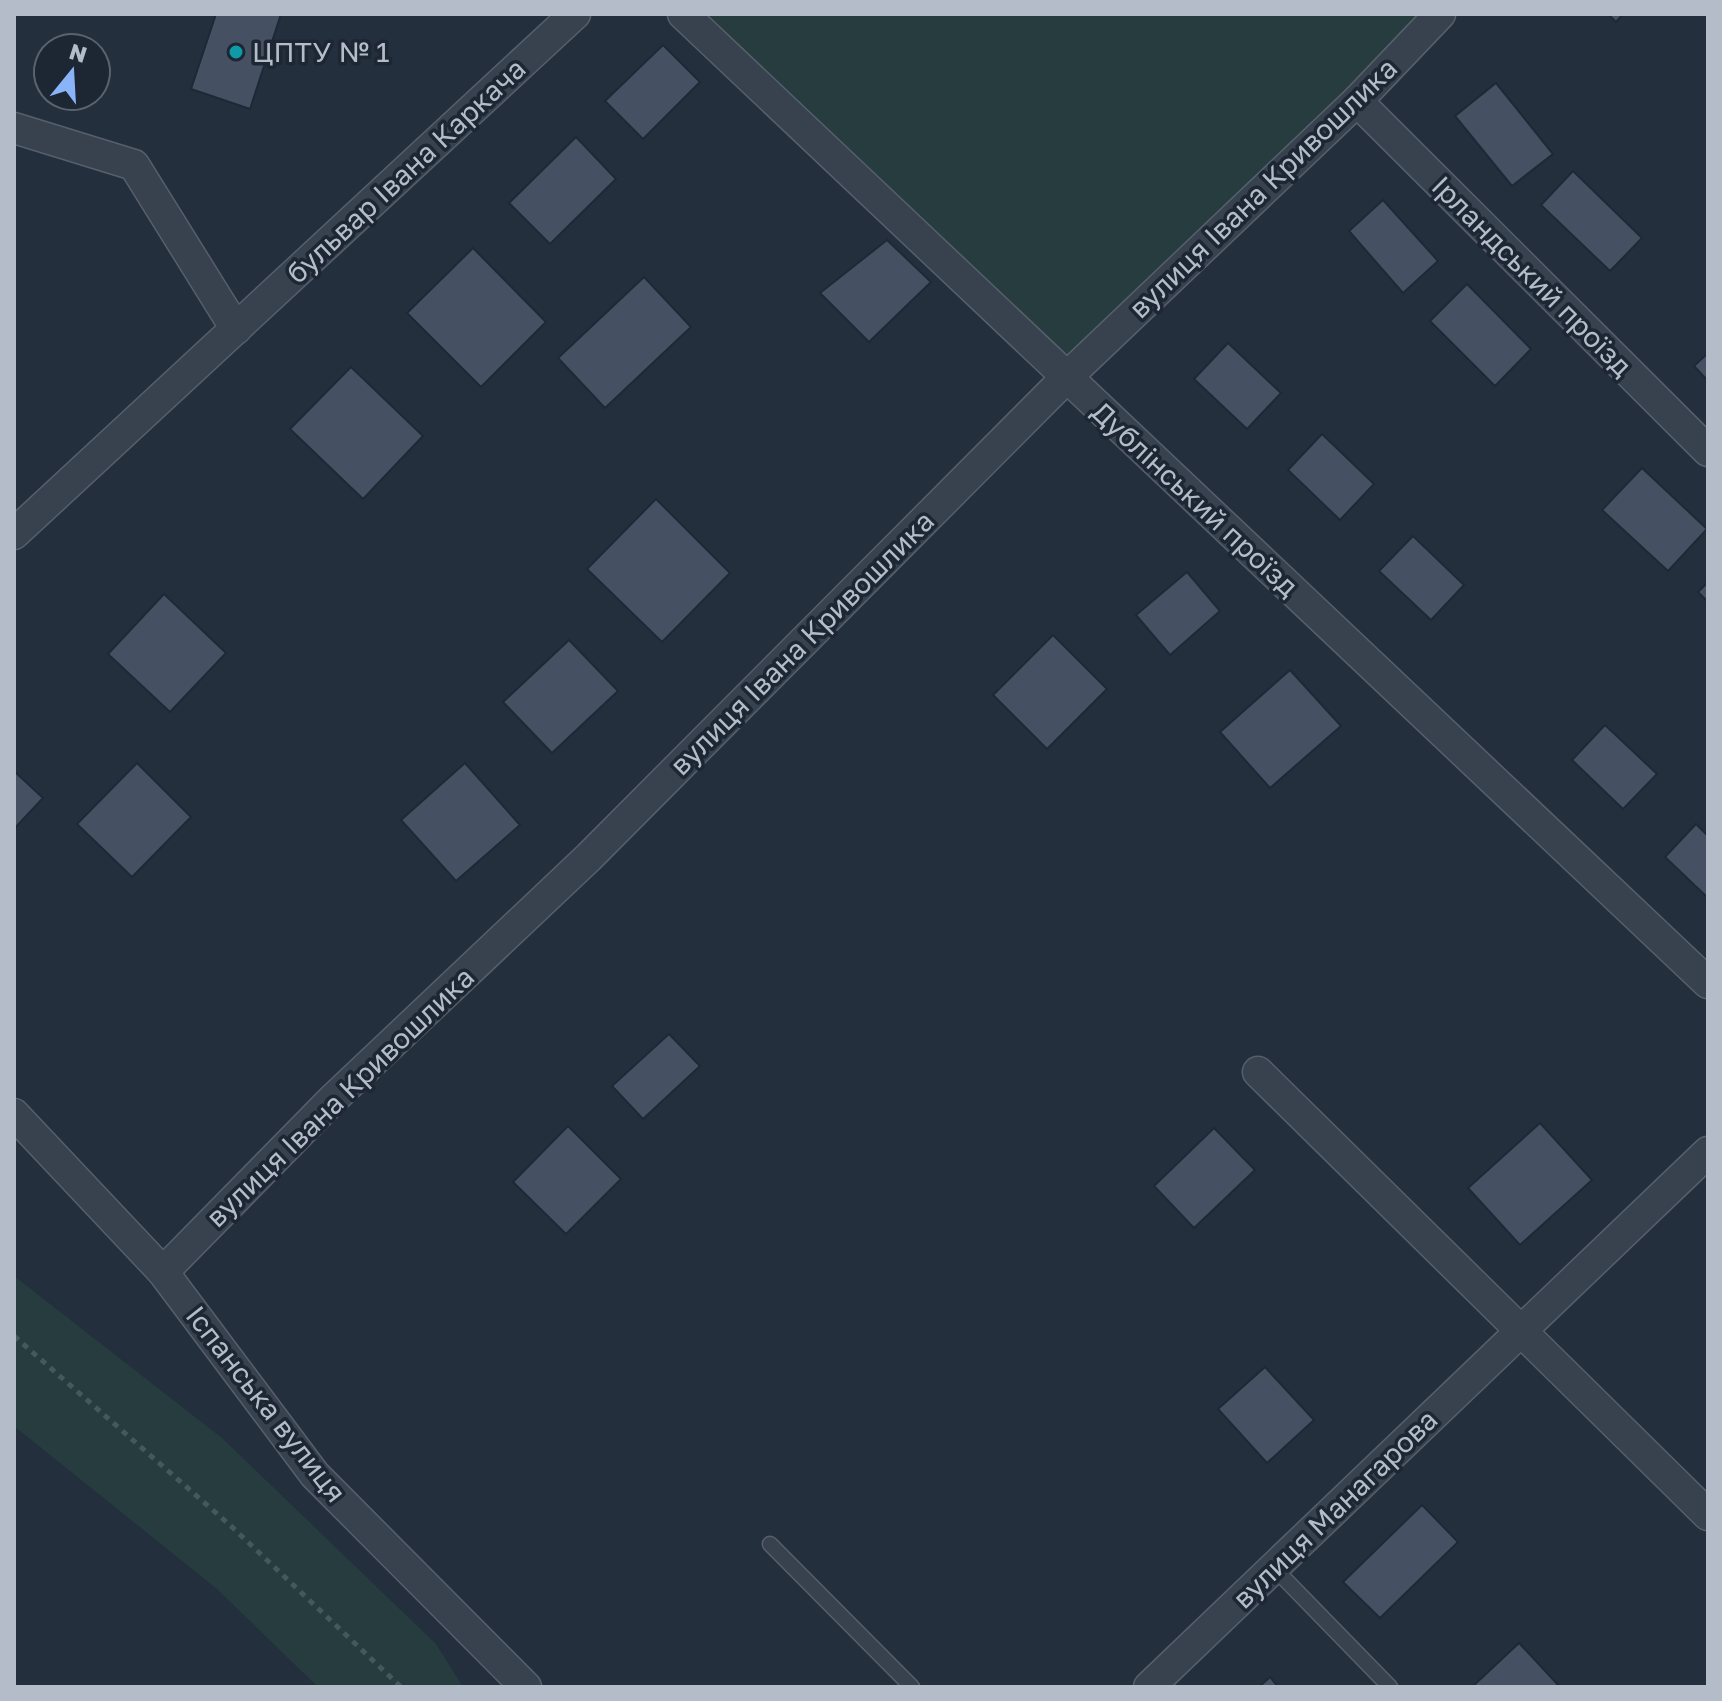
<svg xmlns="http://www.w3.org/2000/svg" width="1722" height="1701" font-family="'Golos Text',sans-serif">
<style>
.green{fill:#263c3f}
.building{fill:#455162;stroke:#1f2835;stroke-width:2}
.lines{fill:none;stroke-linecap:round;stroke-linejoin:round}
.service-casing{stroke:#565f6c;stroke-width:17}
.minor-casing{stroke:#565f6c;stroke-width:33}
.path{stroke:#44595c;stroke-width:5;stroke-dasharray:6 6;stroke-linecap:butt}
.service{stroke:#38414e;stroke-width:14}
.minor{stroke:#38414e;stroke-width:30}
.culture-dot{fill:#0f9aa8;stroke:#1d2633;stroke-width:3}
.labels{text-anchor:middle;stroke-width:7;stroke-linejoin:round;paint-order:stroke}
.poi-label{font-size:28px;fill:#b4bcc9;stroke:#1d2633;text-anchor:start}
.street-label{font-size:28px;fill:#b4bcc9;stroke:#1d2633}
</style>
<rect width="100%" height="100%" fill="#242f3e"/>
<g class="green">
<polygon points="683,14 1432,14 1067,377"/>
<polygon points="14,1276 222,1438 436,1644 463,1687 318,1687 217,1589 14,1426"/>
</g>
<g class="building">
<polygon points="216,14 281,14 250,109 191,89"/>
<polygon points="1608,14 1623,14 1616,22"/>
<polygon points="663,45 700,82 643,139 605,101"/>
<polygon points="1496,83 1553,154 1512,186 1455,116"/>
<polygon points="576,137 616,179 550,244 509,203"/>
<polygon points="1573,171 1642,238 1610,271 1541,205"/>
<polygon points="1383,200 1438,261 1403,293 1349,231"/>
<polygon points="887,240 931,282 869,342 820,293"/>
<polygon points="473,248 546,322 481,387 407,313"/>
<polygon points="644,277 691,327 605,408 558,358"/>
<polygon points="1467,284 1531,349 1495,386 1430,321"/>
<polygon points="1228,343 1281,393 1247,429 1194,379"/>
<polygon points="1708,353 1708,381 1694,366"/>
<polygon points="351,367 423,436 363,499 290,429"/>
<polygon points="1322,434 1374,484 1340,520 1288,470"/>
<polygon points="1642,468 1707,529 1668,571 1602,510"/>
<polygon points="656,499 730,573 662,642 587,569"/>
<polygon points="1413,536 1464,585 1431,620 1379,571"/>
<polygon points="1187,572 1220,611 1170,655 1136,615"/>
<polygon points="1708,582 1708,602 1698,592"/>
<polygon points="164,594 226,653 170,712 108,654"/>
<polygon points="1053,635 1107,689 1047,749 993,695"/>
<polygon points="569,640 618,691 552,753 503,702"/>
<polygon points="1290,670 1341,726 1270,788 1220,732"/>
<polygon points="1605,725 1657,774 1623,809 1572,760"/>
<polygon points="137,763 191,817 132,877 77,824"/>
<polygon points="465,763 520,825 456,881 401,820"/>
<polygon points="14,771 43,798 14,829"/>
<polygon points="1696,824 1708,836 1708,898 1665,857"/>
<polygon points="669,1034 700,1066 643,1119 612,1086"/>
<polygon points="1540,1123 1592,1180 1520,1245 1468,1188"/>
<polygon points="568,1126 621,1179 566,1234 513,1182"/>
<polygon points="1214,1128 1255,1170 1194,1228 1154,1186"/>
<polygon points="1265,1367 1314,1420 1267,1463 1218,1409"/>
<polygon points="1422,1505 1458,1542 1380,1618 1343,1582"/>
<polygon points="1519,1643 1560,1687 1472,1687"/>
<polygon points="1270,1677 1278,1687 1259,1687"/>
</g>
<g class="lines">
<g class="service-casing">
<g id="service">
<polyline points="770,1544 912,1687"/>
<polyline points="1274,1568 1390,1687"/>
</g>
</g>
<g class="minor-casing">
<g id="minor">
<polyline points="683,14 1708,983"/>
<polyline points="1357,101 1708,451"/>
<polyline points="14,128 134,165 236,329"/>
<polyline points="14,534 575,14"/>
<polyline points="1258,1072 1708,1515"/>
<polyline points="14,1114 163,1272 315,1475 526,1687"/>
<polyline points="163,1272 331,1101 589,857 1067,377 1357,101 1440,14"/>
<polyline points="1149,1687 1708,1152"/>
</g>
</g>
<polyline class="path" points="14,1336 231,1526 401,1687"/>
<use href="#service" class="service"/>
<use href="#minor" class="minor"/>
</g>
<circle class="culture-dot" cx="236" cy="52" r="8"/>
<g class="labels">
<g class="poi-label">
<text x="252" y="62">ЦПТУ № 1</text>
</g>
<g class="street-label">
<text transform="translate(406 171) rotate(-43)" y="10">бульвар Івана Каркача</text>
<text transform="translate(1263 188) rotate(-44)" y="10">вулиця Івана Кривошлика</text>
<text transform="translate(1532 276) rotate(45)" y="10">Ірландський проїзд</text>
<text transform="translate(1195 499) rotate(43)" y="10">Дублінський проїзд</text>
<text transform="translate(802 643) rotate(-45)" y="10">вулиця Івана Кривошлика</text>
<text transform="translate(340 1097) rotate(-44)" y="10">вулиця Івана Кривошлика</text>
<text transform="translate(266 1404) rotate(52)" y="10">Іспанська вулиця</text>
<text transform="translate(1335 1509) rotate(-44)" y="10">вулиця Манагарова</text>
</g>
</g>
<rect width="1722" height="1701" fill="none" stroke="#b4bcc9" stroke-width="32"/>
<g transform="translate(72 72) rotate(18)"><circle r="38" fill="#1d2633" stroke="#59626f" stroke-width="2"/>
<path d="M0-6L14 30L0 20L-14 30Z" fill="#8ab4f8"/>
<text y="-12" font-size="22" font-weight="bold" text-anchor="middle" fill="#b4bcc9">N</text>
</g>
</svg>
